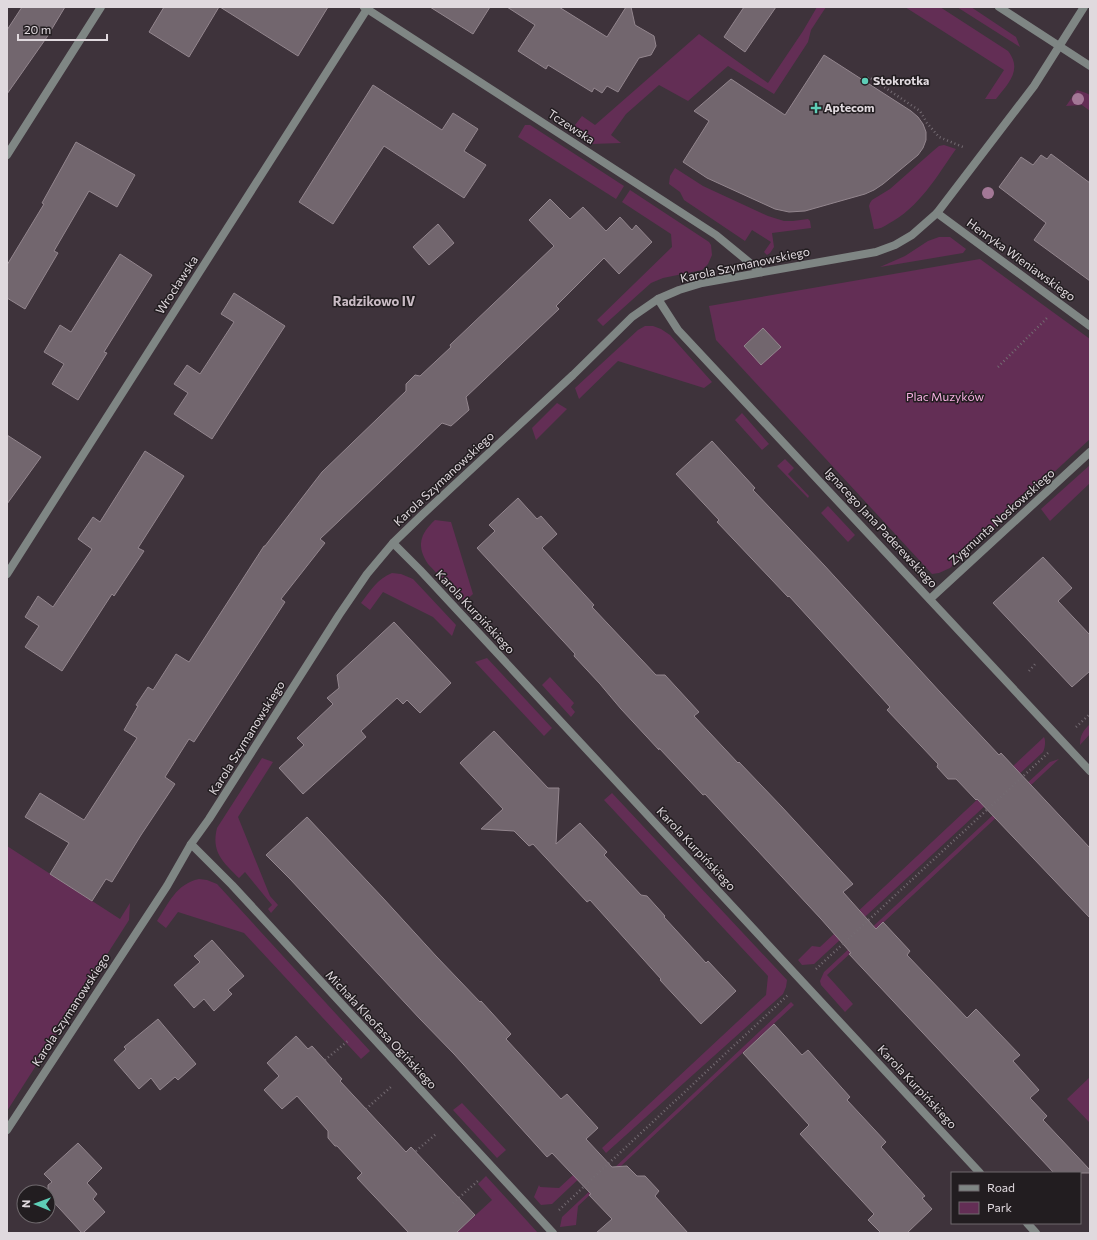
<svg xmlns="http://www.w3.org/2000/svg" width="1097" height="1240" font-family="Commissioner,sans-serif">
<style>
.green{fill:#632e55}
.building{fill:#72666e;stroke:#93868e}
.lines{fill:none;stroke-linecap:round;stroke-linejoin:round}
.path{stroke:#746b72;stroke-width:2.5;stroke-dasharray:1 3;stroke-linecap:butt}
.minor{stroke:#7f8684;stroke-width:8}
.tertiary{stroke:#7f8684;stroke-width:8}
.tree{fill:#a37896}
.poi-dot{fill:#5eceb7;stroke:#221d20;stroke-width:1.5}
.labels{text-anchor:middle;stroke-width:3;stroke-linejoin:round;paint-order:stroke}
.poi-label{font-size:12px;font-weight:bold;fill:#e0d9de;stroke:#221d20;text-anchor:start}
.street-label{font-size:12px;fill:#e0d9de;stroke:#221d20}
.park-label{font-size:12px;fill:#f6b0e0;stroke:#221d20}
.neighbourhood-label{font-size:13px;font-weight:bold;fill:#c9bbc4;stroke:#221d20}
</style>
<rect width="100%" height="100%" fill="#3e333b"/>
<g class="green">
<polygon points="817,7 826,7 811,30 808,42 774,94 728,66 688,101 659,85 626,114 611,135 621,143 591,144 575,133 575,125 582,116 595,125 699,34 768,83 803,31"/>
<path d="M905 7H940L1008 51C1023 70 1008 84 996 99H985L1004 70Z"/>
<polygon points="957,7 971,7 1016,37 1020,47"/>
<polygon points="1077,90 1086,93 1090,95 1090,111 1082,105 1066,106"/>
<polygon points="525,125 530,125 624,186 616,199 518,137"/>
<path d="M944 145 956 149C937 176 919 208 888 224 884 227 879 229 874 229L869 206 870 203 872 200 890 189 933 151 939 146Z"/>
<polygon points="675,168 703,186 768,216 784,221 793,221 808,219 810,221 811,228 772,233 774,247 770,253 767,255 764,252 771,242 752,230 745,241 684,200 680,192 669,184 670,176"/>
<polygon points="630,190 709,242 711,245 712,255 708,264 702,270 663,278 651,283 603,326 597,320 672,247 671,234 622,202"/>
<polygon points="939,237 950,237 966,249 963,253 880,267 905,256 928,241"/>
<polygon points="980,259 1090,339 1090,439 950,568 939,573 932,574 716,340 709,306"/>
<polygon points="645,326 653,326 661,329 670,335 712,382 704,388 618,361 579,399 575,388 638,330"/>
<polygon points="557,403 567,409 536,440 532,428"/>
<polygon points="742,413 769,444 762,450 735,420"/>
<polygon points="785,459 794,468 788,474 809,496 808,498 777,466"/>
<polygon points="1090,465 1090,483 1050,521 1041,509"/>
<polygon points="828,506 855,535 848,542 821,513"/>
<path d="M435 520 451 522 473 594 464 602 428 564C416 546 420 534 435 520Z"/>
<path d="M392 573 401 574 413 579 456 625 452 636 433 617 383 592 370 610 361 603C371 590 377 579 392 573Z"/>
<polygon points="487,658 552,728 544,736 475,662"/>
<polygon points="550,677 574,703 571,707 575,712 571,717 542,685"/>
<path d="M1090 724V734L1080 745C1080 735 1083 731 1090 724Z"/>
<path d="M1044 737C1046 741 1045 748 1043 752L814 964 802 965 798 960 812 946 820 947Z"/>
<path d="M262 758 273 762 238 817 270 896 278 905 271 913 268 909 272 905 245 872 239 878C223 862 211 852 217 828Z"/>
<polygon points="1059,759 827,975 853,1004 845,1012 821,985 820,981 824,972 1050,762"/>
<polygon points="612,793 787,980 786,987 783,994 606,1153 602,1148 766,995 768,976 604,800"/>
<polygon points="7,846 120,919 130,903 129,920 7,1111"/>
<path d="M199 879 207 880 217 884 370 1051 361 1059 244 933 178 912 166 928 157 921C169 903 176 884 199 879Z"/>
<polygon points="791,1002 794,1005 578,1206 576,1225 560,1227 562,1217"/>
<polygon points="1090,1077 1090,1123 1067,1099"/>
<polygon points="462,1103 506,1150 497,1158 453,1110"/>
<polygon points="598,1152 602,1157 552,1204 541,1205 534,1197 539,1185 540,1187 559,1188"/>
<polygon points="486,1176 538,1233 456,1233 492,1200 478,1184"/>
</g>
<g class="building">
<polygon points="22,7 65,7 47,37 7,94 7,30"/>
<polygon points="164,7 219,7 189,57 149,32"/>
<polygon points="220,7 328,7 298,56"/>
<polygon points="430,7 490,7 473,34"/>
<polygon points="507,7 559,7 607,37 626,7 631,7 635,25 654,36 656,46 651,55 639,58 618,92 607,86 602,93 594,88 592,92 548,65 546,69 518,51 535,25"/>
<polygon points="744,7 776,7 745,52 724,37"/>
<polygon points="824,55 911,111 918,117 923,124 926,132 926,140 923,148 918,155 883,184 874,190 865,194 805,211 789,212 775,209 707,178 683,162 709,121 694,111 731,79 785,115"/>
<polygon points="373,85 442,130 453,113 478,129 464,151 486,165 464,198 384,146 333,224 299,202"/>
<polygon points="76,142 135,175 117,207 89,191 54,251 58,253 25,309 7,298 7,265 44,204 42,203"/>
<polygon points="1051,154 1090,183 1090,281 1034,240 1046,223 999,187 1021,157 1033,165 1041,155 1047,159"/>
<polygon points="550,199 570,219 583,207 606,231 620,217 632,230 636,225 652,242 619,274 604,258 556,306 559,309 466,397 469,410 451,426 442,423 320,539 325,543 281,599 285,602 194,742 189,739 165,777 175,784 141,835 112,882 106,879 92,901 50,874 69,843 25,817 40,793 84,820 137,738 124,730 138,706 136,705 148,687 153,690 176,654 189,662 264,546 265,546 322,472 406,391 406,384 415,375 420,376 451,347 450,345 554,246 529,220"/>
<polygon points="438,224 454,243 429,265 413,247"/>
<polygon points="120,254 152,275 104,352 107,353 78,400 52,384 64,364 44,352 60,325 71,332"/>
<polygon points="234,293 285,326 212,439 174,414 188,393 174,384 187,365 200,374 234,322 221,314"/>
<polygon points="763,328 781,347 761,365 744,346"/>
<polygon points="7,435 41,457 7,504"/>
<polygon points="712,441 755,488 753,490 824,565 940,692 999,755 1001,753 1090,848 1090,918 977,799 976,800 956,779 948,779 937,767 938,764 887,710 890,707 789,596 788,597 717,522 719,520 676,474"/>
<polygon points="145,451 184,476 138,548 144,551 114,596 112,594 62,671 25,647 39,626 25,617 38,596 53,607 92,549 78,539 93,517 100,522"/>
<polygon points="518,498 537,519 541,516 557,534 542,548 594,605 592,607 656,675 665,675 699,712 694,716 738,763 739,762 782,807 853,884 843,892 876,929 883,922 910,951 907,955 967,1018 976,1009 1020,1055 1013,1061 1039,1090 1030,1098 1047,1116 1043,1120 1090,1170 1090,1173 1054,1173 849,954 851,953 821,919 705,794 703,795 659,748 659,750 621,709 600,684 574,656 575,654 477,548 495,531 489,525"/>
<polygon points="1043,557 1072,588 1058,601 1090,635 1090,671 1072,687 993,603"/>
<polygon points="394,622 451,683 420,713 407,700 403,704 397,698 361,731 366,737 303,794 279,768 304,745 297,738 333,704 327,698 339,688 337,675"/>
<polygon points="494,731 548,788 559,788 556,844 580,823 607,852 604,855 641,895 647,896 665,916 664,917 706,963 708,961 736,991 701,1024 660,980 661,979 590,900 587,902 533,844 529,846 514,831 481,829 503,809 460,763"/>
<polygon points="307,817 383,898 436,956 480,1002 481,1001 511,1034 506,1039 561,1099 567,1094 598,1128 586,1139 612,1167 627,1166 637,1176 645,1176 659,1191 655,1196 688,1233 596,1233 612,1219 589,1195 591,1194 552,1153 547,1157 454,1054 420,1019 290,879 266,855"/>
<polygon points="212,940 244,976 228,990 232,994 214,1011 204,999 194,1008 174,985 200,962 194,956"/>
<polygon points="158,1019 196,1064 178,1080 175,1077 160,1090 151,1078 139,1089 114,1060 126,1049 124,1047"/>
<polygon points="774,1024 802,1055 808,1050 850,1097 847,1100 886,1142 881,1147 925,1196 922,1198 932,1209 907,1233 881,1233 868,1220 874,1214 800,1134 809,1125 743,1053"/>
<polygon points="296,1036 308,1049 312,1046 342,1079 340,1081 406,1152 411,1147 475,1215 456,1233 409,1233 357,1178 362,1173 337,1146 335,1146 328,1138 328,1131 297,1096 282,1109 264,1090 279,1076 267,1063"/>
<polygon points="78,1143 102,1168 87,1183 97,1194 93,1199 105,1212 83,1233 82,1233 48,1196 48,1185 52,1182 44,1174"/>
</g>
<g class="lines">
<g class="path">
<polyline points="865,81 869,77 920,111 927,123 939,137 963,147"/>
<polyline points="998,367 1047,318"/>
<polyline points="1029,671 1036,663"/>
<polyline points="1076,727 1090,714"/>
<polyline points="816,969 1048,753"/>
<polyline points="325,1060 349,1040"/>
<polyline points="366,1109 392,1086"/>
<polyline points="416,1151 436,1134"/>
<polyline points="453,1203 479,1180"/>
<polyline points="559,1210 789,994"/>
</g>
<g class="minor">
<polyline points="364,7 716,235 761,272"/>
<polyline points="7,155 101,7"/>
<polyline points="937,213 1090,326"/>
<polyline points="658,299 678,330 1090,771"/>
<polyline points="393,543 420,570 980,1173"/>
<polyline points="7,574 367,9"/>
<polyline points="930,599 1090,452"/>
<polyline points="191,844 232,885 553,1233"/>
<polyline points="7,1130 167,886 191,844 209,819 339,615 367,574 393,543 423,514 573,375 632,317 658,299 679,290 702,283 876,252 895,245 912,235 937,213 1034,86 1084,7"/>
<polyline points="1027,1223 1036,1233"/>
</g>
<polyline class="tertiary" points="999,7 1090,66"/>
</g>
<g class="tree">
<circle cx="1078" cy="99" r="6"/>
<circle cx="988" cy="193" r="6"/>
</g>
<g class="poi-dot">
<circle cx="865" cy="81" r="4"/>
<path d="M814 102h4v4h4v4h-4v4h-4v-4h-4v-4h4z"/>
</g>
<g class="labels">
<g class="poi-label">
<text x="873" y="85">Stokrotka</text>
<text x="824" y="112">Aptecom</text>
</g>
<g class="street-label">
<text transform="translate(571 127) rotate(33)" y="4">Tczewska</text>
<text transform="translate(1021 260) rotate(36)" y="4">Henryka Wieniawskiego</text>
<text transform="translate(745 265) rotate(-12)" y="4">Karola Szymanowskiego</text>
<text transform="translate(177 285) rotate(-57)" y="4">Wrocławska</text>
<text transform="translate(444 479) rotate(-43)" y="4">Karola Szymanowskiego</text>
<text transform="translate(1002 517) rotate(-42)" y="4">Zygmunta Noskowskiego</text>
<text transform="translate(881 528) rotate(47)" y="4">Ignacego Jana Paderewskiego</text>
<text transform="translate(475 612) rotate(47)" y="4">Karola Kurpińskiego</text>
<text transform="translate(247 738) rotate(-58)" y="4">Karola Szymanowskiego</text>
<text transform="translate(696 849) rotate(47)" y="4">Karola Kurpińskiego</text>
<text transform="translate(71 1010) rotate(-57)" y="4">Karola Szymanowskiego</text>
<text transform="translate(381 1030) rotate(47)" y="4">Michała Kleofasa Ogińskiego</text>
<text transform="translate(917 1087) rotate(47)" y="4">Karola Kurpińskiego</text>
</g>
<g class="park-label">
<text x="945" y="401">Plac Muzyków</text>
</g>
<g class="neighbourhood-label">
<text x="374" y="306">Radzikowo IV</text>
</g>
</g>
<rect width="1097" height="1240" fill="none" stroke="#e0d9de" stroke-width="16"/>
<rect x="951" y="1172" width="130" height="52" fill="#221d20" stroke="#6e686c"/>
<rect x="959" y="1185" width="20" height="6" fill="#7f8684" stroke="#6e686c"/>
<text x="987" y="1192" font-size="12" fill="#e0d9de">Road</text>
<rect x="959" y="1202" width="20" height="12" fill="#632e55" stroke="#6e686c"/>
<text x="987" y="1212" font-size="12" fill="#e0d9de">Park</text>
<g transform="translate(36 1204) rotate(271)"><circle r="19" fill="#221d20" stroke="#6e686c"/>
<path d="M0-3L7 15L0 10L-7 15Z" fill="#5eceb7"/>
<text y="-6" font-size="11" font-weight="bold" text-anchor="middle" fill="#e0d9de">N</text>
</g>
<path d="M18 34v6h89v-6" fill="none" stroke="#e0d9de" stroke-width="2"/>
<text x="24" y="34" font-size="12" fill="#e0d9de" stroke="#221d20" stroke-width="3" paint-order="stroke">20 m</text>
</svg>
